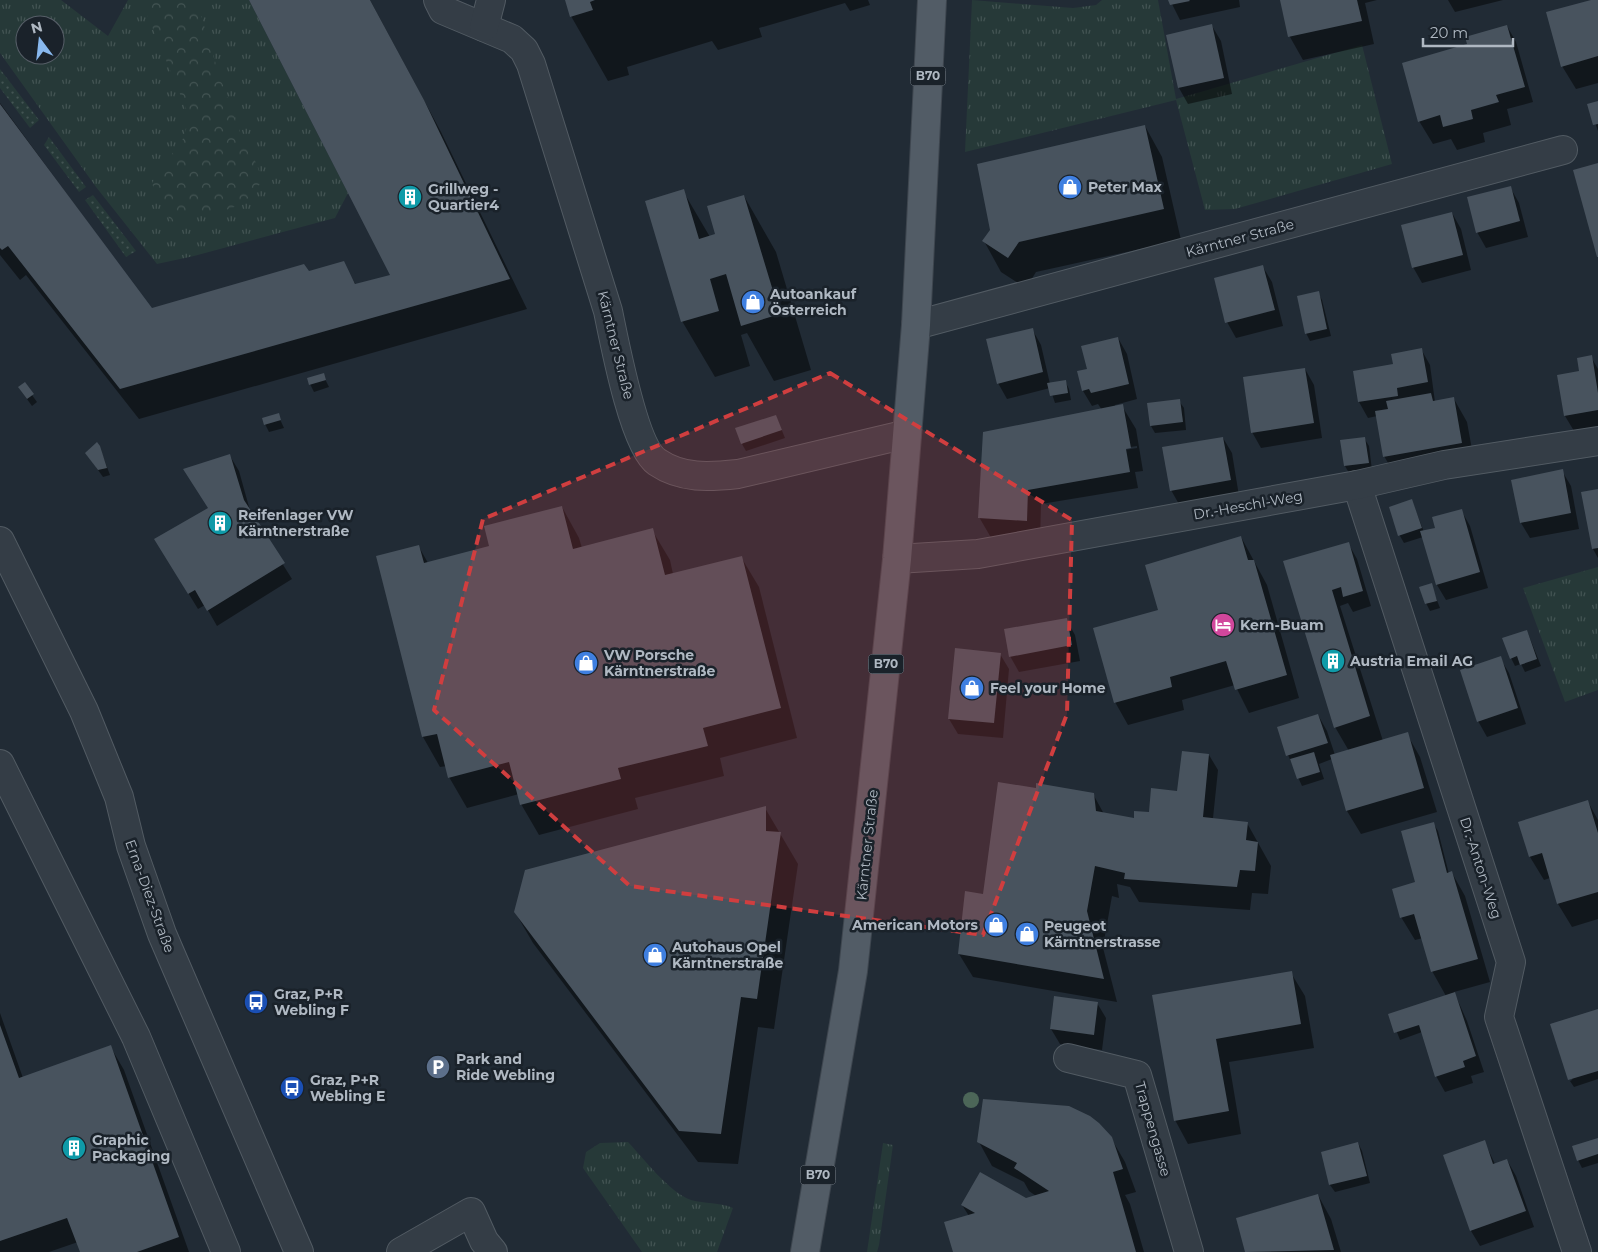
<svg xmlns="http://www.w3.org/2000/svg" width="1598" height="1252" font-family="Montserrat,sans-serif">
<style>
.grass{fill:url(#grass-tufts);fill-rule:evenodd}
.park{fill:url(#park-crowns)}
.garden{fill:url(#garden-dots)}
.shadow{fill:#0007;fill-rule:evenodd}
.building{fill:#48535e}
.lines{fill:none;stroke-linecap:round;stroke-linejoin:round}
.minor-casing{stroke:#525b63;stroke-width:30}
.major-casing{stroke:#3e464f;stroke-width:30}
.minor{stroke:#343d46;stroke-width:28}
.major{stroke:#525c66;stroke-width:28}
.tree{fill:#4c6658}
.marked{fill:#d03e3f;fill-opacity:0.2;stroke:#d03e3f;stroke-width:4;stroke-dasharray:10 6;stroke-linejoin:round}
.labels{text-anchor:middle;stroke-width:5;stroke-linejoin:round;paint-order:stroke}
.shield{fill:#1a222a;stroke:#828b94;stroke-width:1}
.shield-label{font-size:12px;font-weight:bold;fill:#afb8c2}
.poi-label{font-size:14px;font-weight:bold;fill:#afb8c2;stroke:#1a222a;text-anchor:start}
.street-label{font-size:14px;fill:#afb8c2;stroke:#1a222a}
</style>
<defs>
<pattern id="grass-tufts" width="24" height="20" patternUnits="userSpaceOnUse" patternTransform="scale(1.25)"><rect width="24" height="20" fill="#263938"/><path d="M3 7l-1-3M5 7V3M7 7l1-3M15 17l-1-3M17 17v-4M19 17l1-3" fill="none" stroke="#435453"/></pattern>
<pattern id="park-crowns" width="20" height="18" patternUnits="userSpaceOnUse" patternTransform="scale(1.25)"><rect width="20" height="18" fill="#263938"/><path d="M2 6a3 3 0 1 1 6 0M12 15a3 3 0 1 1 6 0" fill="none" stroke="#435453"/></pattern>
<pattern id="garden-dots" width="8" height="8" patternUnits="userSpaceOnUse" patternTransform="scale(1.25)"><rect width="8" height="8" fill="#263938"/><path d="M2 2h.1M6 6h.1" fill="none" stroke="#435453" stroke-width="1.8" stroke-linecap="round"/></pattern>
</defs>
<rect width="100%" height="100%" fill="#212b35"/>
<g class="grass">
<path d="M0 0H61L108 36 128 0H249L348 193 335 218 194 256 157 264 96 187 0 53ZM25 25H55V55H25Z"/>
<polygon points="972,0 1073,8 1096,5 1102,0 1158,0 1176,99 1362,45 1392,164 1235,209 1205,210 1176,100 965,152"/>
<polygon points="1598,567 1598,690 1565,702 1523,588"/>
<path d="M628 1142C644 1159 669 1192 691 1200 705 1204 719 1202 733 1208L717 1252H642L583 1168 586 1152 600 1143Z"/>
<polygon points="883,1143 893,1145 879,1245 877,1252 867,1252"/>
</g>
<path class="park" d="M141 0H197C209 45 223 88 240 131 247 150 260 162 261 183L243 204 214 214 192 216 172 224 152 184 159 168 181 144 190 118Z"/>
<g class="garden">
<polygon points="0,69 39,120 30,128 0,88"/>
<polygon points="49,137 86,187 79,192 44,145"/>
<polygon points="93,195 136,251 126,257 85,200"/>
</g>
<g class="shadow">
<polygon points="251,0 370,0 441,132 527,309 139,419 26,275 20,280 0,255 0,103 152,310 343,263 356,285 392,276"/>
<polygon points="566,0 868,0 870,5 850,11 845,3 759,28 762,37 718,50 712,41 627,67 629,75 608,81 571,16"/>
<polygon points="1170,0 1239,0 1240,7 1180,20"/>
<polygon points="1281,0 1377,0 1365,3 1374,44 1303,60 1290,37"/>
<polygon points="1448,0 1503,0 1455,12"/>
<polygon points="1595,0 1598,0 1598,83 1576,89 1562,66"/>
<polygon points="1212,26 1221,41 1232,94 1188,104 1179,88 1168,36"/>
<polygon points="1507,26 1516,42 1533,102 1507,109 1511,125 1483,133 1485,142 1457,150 1451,139 1433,144 1419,121 1469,45"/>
<polygon points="1598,102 1598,131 1589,105"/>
<polygon points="1145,126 1162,157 1181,240 1036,272 1026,288 1001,272 984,241"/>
<polygon points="1510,187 1519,203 1528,237 1486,248 1477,232"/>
<polygon points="683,191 710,237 717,235 744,196 776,252 811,370 774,381 747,333 741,335 750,366 715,377 682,321"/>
<polygon points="1452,213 1461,229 1471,270 1422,283 1413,267"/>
<polygon points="1263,267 1272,282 1283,326 1236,338 1227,322"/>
<polygon points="1318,293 1322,300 1331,336 1310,341 1306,333"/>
<polygon points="1032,329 1041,345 1050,384 1065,381 1069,389 1071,400 1055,403 1050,388 1007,399 998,383"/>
<path d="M1118 338 1127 354 1137 399 1115 405V407L1122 406 1136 429 1143 471 1135 472 1138 488 1041 504 1040 544 993 541 979 517 1102 410 1098 404 1092 406 1083 391 1088 370ZM1137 446V448L1124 450V448Z"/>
<polygon points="1421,349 1430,365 1435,402 1454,399 1467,422 1475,466 1398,480 1384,456 1377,416 1368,418 1359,402 1354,372 1395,365"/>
<polygon points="1591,357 1598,369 1598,427 1574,431 1565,416 1580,372"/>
<polygon points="1305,369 1314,385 1322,438 1261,448 1252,432"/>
<polygon points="323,375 329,387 314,392 310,384"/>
<polygon points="24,384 37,402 32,406 19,388"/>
<polygon points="1179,401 1184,408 1186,430 1155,433 1151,426"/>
<polygon points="278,415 284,428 269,432 265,424"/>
<polygon points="776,416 785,438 746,451 742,444"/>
<polygon points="1223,438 1232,453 1239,496 1180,506 1171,490"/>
<polygon points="1364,438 1369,446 1372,470 1349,473 1345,466 1342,441"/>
<polygon points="99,446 110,475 103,477 86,453"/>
<polygon points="230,456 239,471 251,514 292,579 217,626 205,605 198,609 165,555 209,508"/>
<polygon points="1562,471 1571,486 1579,529 1530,538 1521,523 1513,480"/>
<polygon points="1598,490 1598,558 1593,549"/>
<polygon points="1412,501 1424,532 1436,528 1461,510 1470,526 1488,588 1446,600 1437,585 1423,537 1404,543 1400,536 1390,508"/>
<polygon points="562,507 579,538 582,548 652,530 670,560 673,574 741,557 759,587 797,738 720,758 724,776 635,798 638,809 539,835 521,804 519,794 467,808 449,777 447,766 440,767 423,737 377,557 419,547 428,563 490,547"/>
<polygon points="1241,537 1267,585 1299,698 1249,713 1235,685 1182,700 1184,710 1128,725 1115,702 1160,611"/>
<polygon points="1348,543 1357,559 1371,606 1353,612 1348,603 1340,606 1383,741 1407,734 1420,757 1437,812 1361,834 1347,811 1332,759 1319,764 1324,779 1302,786 1288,755 1318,715 1327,731 1335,755 1349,751 1335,727 1284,562"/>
<polygon points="1431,585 1440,608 1430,611 1426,603"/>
<polygon points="1066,619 1075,635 1080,661 1019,672 1010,656"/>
<polygon points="1527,631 1541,666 1525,672 1521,664 1515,666 1511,658"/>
<polygon points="1000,654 1009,669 1003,738 958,734 949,719"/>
<polygon points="1500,658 1509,673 1526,724 1487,737 1478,721"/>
<polygon points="1209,755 1218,770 1213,818 1214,820 1247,823 1271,866 1268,894 1252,893 1250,910 1139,902 1130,887 1117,884 1119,898 1112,896 1104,941 1101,940 1117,1002 973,977 959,954 1037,789 1093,794 1104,814 1134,820 1150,814 1178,793"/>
<polygon points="1588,802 1598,820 1598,919 1572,927 1558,904 1550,878 1544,880 1530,857 1520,823"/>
<polygon points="765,808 798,864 774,1029 758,1027 738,1164 698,1162 533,943 515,912"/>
<polygon points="1433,823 1438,831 1449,874 1452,873 1465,896 1490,982 1454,992 1467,1021 1484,1072 1471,1076 1473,1083 1445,1092 1436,1076 1422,1032 1400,1040 1390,1014 1446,996 1432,971 1423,938 1415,940 1401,917 1417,883"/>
<polygon points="1291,973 1305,996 1314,1048 1229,1062 1241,1134 1188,1144 1175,1120 1153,997"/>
<polygon points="1097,1003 1106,1018 1102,1050 1060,1044 1051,1029"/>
<polygon points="1598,1010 1598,1079 1574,1087 1570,1081 1572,1080"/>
<polygon points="0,1013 23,1078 110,1046 124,1070 189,1252 81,1252 78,1242 49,1252 0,1252"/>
<polygon points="1111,1138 1125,1162 1136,1192 1125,1195 1130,1204 1144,1252 955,1252 969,1216 962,1205 1026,1199 1036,1196 1029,1191 1024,1182 992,1166 979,1142"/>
<polygon points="1598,1139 1598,1163 1582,1168 1578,1160"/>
<polygon points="1484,1141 1495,1164 1507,1160 1516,1176 1534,1227 1480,1246 1471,1231"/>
<polygon points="1358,1143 1362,1151 1370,1183 1335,1192 1330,1185 1322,1153"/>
<polygon points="1318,1195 1331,1219 1341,1252 1247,1252 1237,1218"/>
</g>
<g class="building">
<polygon points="249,0 370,0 424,100 510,279 120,389 8,246 2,250 0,248 0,104 152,308 304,264 309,271 344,261 355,284 390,275"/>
<polygon points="565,0 595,0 590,2 593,10 570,17"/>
<polygon points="1168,0 1189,0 1190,1 1170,5"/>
<polygon points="1280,0 1357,0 1362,21 1288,37"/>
<polygon points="1591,0 1598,0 1598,56 1561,67 1546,12"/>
<polygon points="1212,24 1224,78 1178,88 1166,35"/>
<polygon points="1507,25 1525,87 1496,95 1499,102 1471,110 1473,119 1443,127 1440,115 1418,122 1402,63 1467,44 1465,37"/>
<polygon points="1598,101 1598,124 1593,125 1587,104"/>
<polygon points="1145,125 1164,209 1019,242 1008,258 982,241 990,230 977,164"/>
<polygon points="1598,163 1598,257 1597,257 1573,170"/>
<polygon points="1511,186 1520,221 1476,233 1467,197"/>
<polygon points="684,189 699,239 715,234 707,206 744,195 780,314 741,326 726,274 710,279 719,311 681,322 645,201"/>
<polygon points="1452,212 1463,255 1412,268 1401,225"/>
<polygon points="1263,265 1275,310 1225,323 1214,278"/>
<polygon points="1319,291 1327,329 1305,334 1297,296"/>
<polygon points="1033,328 1043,372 997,384 986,339"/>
<polygon points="1118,337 1129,384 1091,393 1089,389 1082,391 1077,371 1087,369 1081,346"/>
<polygon points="1422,348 1428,382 1397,388 1398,396 1358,402 1353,371 1393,364 1391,354"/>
<polygon points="1592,355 1598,393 1598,410 1564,416 1557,375 1579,371 1577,358"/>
<polygon points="1305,368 1314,423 1251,433 1243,377"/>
<polygon points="324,373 326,380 309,385 307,378"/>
<polygon points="1066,380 1068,393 1050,396 1047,383"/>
<polygon points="25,382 34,394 27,399 18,387"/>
<polygon points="1431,393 1433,401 1454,397 1462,443 1383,457 1375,411 1388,409 1386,401"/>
<polygon points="1180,399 1183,422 1150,426 1147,403"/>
<polygon points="1123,404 1131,448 1126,449 1130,472 1028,490 1027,521 978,518 983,432"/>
<polygon points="279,413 281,420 264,425 262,418"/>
<polygon points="776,415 782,430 741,444 735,428"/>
<polygon points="1223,437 1231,480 1170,491 1162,447"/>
<polygon points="1365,437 1369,463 1344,466 1340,440"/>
<polygon points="97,442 100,446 107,468 98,470 85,453"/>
<polygon points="230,454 244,500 285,563 207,611 195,590 188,594 154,539 208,508 183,469"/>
<polygon points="1563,469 1571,513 1520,523 1511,480"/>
<polygon points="1598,489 1598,548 1592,549 1581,492"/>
<polygon points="1412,499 1422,528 1398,536 1389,507"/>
<polygon points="562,506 573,549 653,528 665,575 742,556 781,708 703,728 708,746 618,768 621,779 520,805 509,762 448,778 437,734 422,737 376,556 419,545 424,563 489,546 484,526"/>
<polygon points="1462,509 1480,572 1436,585 1420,531 1435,528 1432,517"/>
<polygon points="1241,536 1248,560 1254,560 1287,675 1235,690 1226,661 1170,677 1172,687 1114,703 1093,628 1158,610 1145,565"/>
<polygon points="1349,542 1363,591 1343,597 1341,587 1332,590 1370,716 1334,728 1283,561"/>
<polygon points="1432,583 1437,601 1425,604 1419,587"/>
<polygon points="1067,618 1072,645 1009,657 1004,629"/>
<polygon points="1527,630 1537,659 1520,665 1517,656 1510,659 1502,638"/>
<polygon points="955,648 1001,653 994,723 948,719"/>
<polygon points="1501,656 1518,708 1477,722 1460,670"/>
<polygon points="1318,714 1328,743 1286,756 1277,727"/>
<polygon points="1408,732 1424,788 1346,811 1330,755"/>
<polygon points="1182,751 1209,754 1203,817 1248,822 1246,840 1258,842 1255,871 1240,870 1237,887 1124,879 1125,873 1095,866 1087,911 1104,979 958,954 965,891 983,894 998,782 1036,788 1036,783 1094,793 1096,811 1134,818 1134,811 1149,812 1151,788 1177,791"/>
<polygon points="1314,752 1320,772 1297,779 1290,759"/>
<polygon points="1588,800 1598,833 1598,892 1557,904 1542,853 1529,857 1518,822"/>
<polygon points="766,806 766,831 781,832 757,999 741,997 721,1134 679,1131 514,912 525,870"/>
<polygon points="1434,822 1447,873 1452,871 1478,959 1431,972 1414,914 1400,918 1392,889 1415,882 1401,831"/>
<polygon points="1292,971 1301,1024 1216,1039 1229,1111 1174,1121 1152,995"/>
<polygon points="1455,992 1476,1056 1463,1061 1465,1067 1435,1077 1419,1025 1394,1033 1388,1014"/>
<polygon points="1054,996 1098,1002 1094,1035 1050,1029"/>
<polygon points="1598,1009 1598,1071 1568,1080 1550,1024"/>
<polygon points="0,1025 19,1078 111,1045 179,1237 137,1252 80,1252 67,1218 0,1241"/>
<polygon points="983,1099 1069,1106 1090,1116 1099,1123 1112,1137 1123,1169 1113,1172 1136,1252 953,1252 944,1222 975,1213 961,1205 980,1172 1026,1198 1049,1191 1014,1168 1017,1163 977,1142"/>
<polygon points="1598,1138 1598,1154 1577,1161 1572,1146"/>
<polygon points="1485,1140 1493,1164 1507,1159 1526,1211 1470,1231 1443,1155"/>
<polygon points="1358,1142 1367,1176 1329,1185 1321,1152"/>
<polygon points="1318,1194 1334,1250 1245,1252 1236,1218"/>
</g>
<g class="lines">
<g class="minor-casing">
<g id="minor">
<path d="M438 0 443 10 512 39 524 50 531 64 608 311C614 340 634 447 657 462 682 479 709 477 738 474L907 434"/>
<polyline points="484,27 491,0"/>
<polyline points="916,325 1563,150"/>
<polyline points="1357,485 1511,962 1499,1017 1577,1252"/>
<polyline points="0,541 84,711 119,797 131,846 162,934 299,1252"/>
<polyline points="897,559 978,554 1357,485 1444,465 1598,441"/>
<polyline points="0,764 136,1037 226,1252"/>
<polyline points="1068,1058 1137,1075 1189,1252"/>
<polyline points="401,1252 471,1212 484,1241 493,1252"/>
</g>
</g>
<g class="major-casing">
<polyline id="major" points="805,1252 853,971 897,559 916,325 932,0"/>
</g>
<use href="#minor" class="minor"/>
<use href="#major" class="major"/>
</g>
<circle class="tree" cx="971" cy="1100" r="8"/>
<path class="marked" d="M830 373 1072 520 1067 714 983 935 630 886 434 710 483 519Z"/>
<defs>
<g id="shop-disc" transform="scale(1.25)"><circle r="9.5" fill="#3f7fe0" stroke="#1a222a"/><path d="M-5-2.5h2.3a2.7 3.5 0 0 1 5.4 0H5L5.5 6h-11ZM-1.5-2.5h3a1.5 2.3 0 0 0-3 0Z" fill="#fff"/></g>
<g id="building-disc" transform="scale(1.25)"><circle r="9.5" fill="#0f9aa8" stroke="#1a222a"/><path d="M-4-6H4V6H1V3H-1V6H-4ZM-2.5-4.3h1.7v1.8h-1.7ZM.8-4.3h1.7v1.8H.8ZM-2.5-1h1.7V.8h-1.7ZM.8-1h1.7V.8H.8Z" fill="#fff"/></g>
<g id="hotel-disc" transform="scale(1.25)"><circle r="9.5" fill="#d1479c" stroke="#1a222a"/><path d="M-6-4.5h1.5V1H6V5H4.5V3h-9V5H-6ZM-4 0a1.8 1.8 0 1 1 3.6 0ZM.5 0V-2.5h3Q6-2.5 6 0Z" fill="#fff"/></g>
<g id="bus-disc" transform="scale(1.25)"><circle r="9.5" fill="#1a4fb4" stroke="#1a222a"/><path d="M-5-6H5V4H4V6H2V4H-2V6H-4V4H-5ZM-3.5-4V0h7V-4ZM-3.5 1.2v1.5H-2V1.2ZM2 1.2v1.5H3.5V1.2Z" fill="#fff"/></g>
<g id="parking-disc" transform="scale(1.25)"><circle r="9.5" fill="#5c6f8a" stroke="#1a222a"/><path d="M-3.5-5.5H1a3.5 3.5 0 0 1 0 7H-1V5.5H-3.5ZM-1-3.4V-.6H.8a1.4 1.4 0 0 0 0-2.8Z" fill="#fff"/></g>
</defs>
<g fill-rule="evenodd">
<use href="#shop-disc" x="1070" y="187"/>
<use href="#building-disc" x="410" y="197"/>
<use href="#shop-disc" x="753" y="302"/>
<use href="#building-disc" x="220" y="523"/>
<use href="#hotel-disc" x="1223" y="625"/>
<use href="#building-disc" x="1333" y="661"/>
<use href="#shop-disc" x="586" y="663"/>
<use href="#shop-disc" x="972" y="688"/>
<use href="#shop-disc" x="996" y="925"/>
<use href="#shop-disc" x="1027" y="934"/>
<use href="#shop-disc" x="655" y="955"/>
<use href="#bus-disc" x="256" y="1002"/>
<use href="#parking-disc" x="438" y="1067"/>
<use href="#bus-disc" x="292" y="1088"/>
<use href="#building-disc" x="74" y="1148"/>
</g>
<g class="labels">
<g class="shield">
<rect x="910.5" y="66.5" width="35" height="19" rx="4"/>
<rect x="868.5" y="654.5" width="35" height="19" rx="4"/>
<rect x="800.5" y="1165.5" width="35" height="19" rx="4"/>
</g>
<g class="shield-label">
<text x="928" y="80">B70</text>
<text x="886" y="668">B70</text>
<text x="818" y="1179">B70</text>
</g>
<g class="poi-label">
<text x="1088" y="192">Peter Max</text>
<text x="428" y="194">Grillweg -<tspan x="428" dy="16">Quartier4</tspan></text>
<text x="770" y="299">Autoankauf<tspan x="770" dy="16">Österreich</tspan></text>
<text x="238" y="520">Reifenlager VW<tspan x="238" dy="16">Kärntnerstraße</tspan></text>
<text x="1240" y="630">Kern-Buam</text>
<text x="604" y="660">VW Porsche<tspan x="604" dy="16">Kärntnerstraße</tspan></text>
<text x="1350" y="666">Austria Email AG</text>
<text x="990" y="693">Feel your Home</text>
<text x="978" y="930" text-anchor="end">American Motors</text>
<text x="1044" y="931">Peugeot<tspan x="1044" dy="16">Kärntnerstrasse</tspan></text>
<text x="672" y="952">Autohaus Opel<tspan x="672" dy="16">Kärntnerstraße</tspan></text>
<text x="274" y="999">Graz, P+R<tspan x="274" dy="16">Webling F</tspan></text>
<text x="456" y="1064">Park and<tspan x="456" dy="16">Ride Webling</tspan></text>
<text x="310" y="1085">Graz, P+R<tspan x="310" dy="16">Webling E</tspan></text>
<text x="92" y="1145">Graphic<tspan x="92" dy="16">Packaging</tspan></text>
</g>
<g class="street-label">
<text transform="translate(1240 238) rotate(-15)" y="5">Kärntner Straße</text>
<text transform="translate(616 345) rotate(76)" y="5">Kärntner Straße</text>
<text transform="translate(1248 505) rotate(-10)" y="5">Dr.-Heschl-Weg</text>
<text transform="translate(867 845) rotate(-84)" y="5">Kärntner Straße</text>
<text transform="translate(1481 868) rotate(72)" y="5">Dr.-Anton-Weg</text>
<text transform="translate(150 896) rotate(70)" y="5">Erna-Diez-Straße</text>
<text transform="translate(1153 1129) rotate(74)" y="5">Trappengasse</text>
</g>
</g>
<g transform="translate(40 40) rotate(345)"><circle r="24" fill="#1a222a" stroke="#565e67"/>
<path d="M0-4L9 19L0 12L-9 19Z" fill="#88b8ee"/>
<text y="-8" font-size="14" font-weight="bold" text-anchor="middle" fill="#afb8c2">N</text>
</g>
<path d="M1423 38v8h90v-8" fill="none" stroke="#afb8c2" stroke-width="2.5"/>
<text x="1430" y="38" font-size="15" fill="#afb8c2" stroke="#1a222a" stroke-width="4" paint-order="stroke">20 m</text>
</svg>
